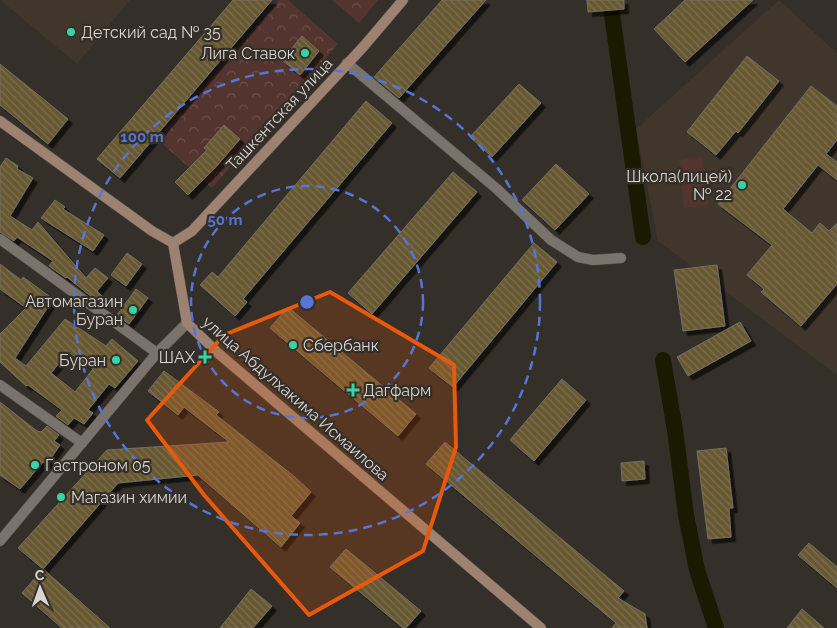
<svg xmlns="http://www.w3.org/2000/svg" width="837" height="628" font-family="Raleway,sans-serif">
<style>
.built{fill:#40362b}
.grass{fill:#54342e}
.park{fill:url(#park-crowns)}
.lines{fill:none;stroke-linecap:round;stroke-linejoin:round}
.canal{stroke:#1a1a00;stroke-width:16}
.building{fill:url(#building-back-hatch);stroke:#726f66;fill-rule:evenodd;filter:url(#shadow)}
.street-casing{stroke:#514c47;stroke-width:11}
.secondary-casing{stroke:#514c47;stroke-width:11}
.street{stroke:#79736c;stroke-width:10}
.secondary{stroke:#9d8271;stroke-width:10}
.marked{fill:#e8590c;fill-opacity:0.2;stroke:#e8590c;stroke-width:4;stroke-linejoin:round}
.ring{fill:none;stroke:#5576d6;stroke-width:2.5;stroke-dasharray:9 6}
.poi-dot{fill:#36d4a7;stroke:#342f29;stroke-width:2}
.labels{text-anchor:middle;stroke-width:4.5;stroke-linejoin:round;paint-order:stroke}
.poi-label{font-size:16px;fill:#d9d5d1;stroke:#342f29;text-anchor:start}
.street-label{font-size:16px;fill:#d9d5d1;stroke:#342f29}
.centre{fill:#5576d6;stroke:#342f29;stroke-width:2.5}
.ring-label{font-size:15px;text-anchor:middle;font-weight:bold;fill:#5576d6;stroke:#342f29;stroke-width:4.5;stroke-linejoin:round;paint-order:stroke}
</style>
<defs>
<pattern id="park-crowns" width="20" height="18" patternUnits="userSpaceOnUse" patternTransform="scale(1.25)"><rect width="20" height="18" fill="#54342e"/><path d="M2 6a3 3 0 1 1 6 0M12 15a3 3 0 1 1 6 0" fill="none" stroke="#6c504b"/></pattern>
<pattern id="building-back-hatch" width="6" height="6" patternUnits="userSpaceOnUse" patternTransform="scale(1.25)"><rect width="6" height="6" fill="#675933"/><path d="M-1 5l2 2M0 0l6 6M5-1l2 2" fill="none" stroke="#7c7050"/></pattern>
<filter id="shadow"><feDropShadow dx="4.5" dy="4.5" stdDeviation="0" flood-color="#0009"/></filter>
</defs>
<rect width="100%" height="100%" fill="#342f29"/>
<g class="built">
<polygon points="0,0 130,0 77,64"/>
<polygon points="779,0 837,53 837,375 658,241 636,129"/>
</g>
<polygon class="grass" points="703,157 708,205 684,208 679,160"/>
<g class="park">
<polygon points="279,0 288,0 338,44 212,188 157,139"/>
<polygon points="332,0 378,0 359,23"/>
</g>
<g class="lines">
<g class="canal">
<polyline points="610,0 643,237"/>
<polyline points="663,360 675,430 686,515 697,570 716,628"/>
</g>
</g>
<g class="building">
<polygon points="233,0 272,0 120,178 97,159"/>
<polygon points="442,0 486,0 399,98 374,77"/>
<polygon points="587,0 624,0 624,9 588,12"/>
<polygon points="685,0 753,0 685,62 654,29"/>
<polygon points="302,36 319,51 300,75 282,60"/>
<polygon points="747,56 779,81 738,133 736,131 716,155 687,132"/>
<polygon points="0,64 68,119 48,144 0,105"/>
<polygon points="519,84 541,103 492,157 470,137"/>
<polygon points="811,86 837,106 837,140 826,154 837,162 837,180 818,165 783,209 812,233 820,223 829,231 837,223 837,284 801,326 761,292 764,289 747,275 772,245 718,204"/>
<polygon points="366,101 392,123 243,299 247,302 235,316 200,285 212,272 218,277"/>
<polygon points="224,125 240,139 215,168 188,195 175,182 207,150 204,148"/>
<polygon points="6,158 18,166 17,169 33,178 10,216 32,230 38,222 86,278 95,268 108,278 97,291 103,297 98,302 67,277 66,278 49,266 53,261 17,237 14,241 0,232 0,167"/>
<polygon points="556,164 589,194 555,230 522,200"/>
<polygon points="453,172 477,192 372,314 348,293"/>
<polygon points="55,200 65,207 63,209 104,235 93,251 41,218"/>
<polygon points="534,243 557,262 453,387 429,368"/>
<polygon points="127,253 142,264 126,286 111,275"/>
<path d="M0 264 21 280 23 277 53 299 15 358 26 366 65 319 106 346 112 339 138 361 115 388 109 384 88 410 93 413 84 424 74 418 68 425 56 416 62 410 28 385 26 386 0 362V334L26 308 0 289ZM68 352 93 369 75 392 51 373Z"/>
<polygon points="717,265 725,326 683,331 674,270"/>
<polygon points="136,289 148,298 129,324 117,315"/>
<polygon points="288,307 416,414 398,436 270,328"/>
<polygon points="740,322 751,341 688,376 677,357"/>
<polygon points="164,371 219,412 216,415 295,477 311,492 291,516 300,523 281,547 198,475 118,483 43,569 18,548 107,450 229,442 184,407 178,415 148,391"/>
<polygon points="562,379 586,400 534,461 510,440"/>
<polygon points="0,402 37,431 41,432 47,426 59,435 54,441 60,445 47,464 43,462 20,489 0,475"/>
<polygon points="445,442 624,591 618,598 645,614 647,628 612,628 616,623 426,464"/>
<polygon points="726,448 733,508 729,508 731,537 708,539 697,451"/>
<polygon points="644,461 645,479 622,481 621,463"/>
<polygon points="809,543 837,567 837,588 798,555"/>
<polygon points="346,549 421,611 406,628 403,628 330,567"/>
<polygon points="43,569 110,628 62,628 22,593"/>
<polygon points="251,589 272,606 253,628 220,628"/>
<polygon points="802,609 824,628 787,628"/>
</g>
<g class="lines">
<g class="street-casing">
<g id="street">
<polyline points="347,63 497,189 551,240 578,257 593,260 621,258"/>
<polyline points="0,239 157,353"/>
<polyline points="0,385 82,443"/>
<polyline points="0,541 157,353 187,323"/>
</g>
</g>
<g class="secondary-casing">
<g id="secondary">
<polyline points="0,121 152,231 173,243"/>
<polyline points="173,243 187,323 219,354 541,628"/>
<polyline points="173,243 192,231 364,46 403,0"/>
</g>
</g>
<use href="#street" class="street"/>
<use href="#secondary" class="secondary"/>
</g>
<path class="marked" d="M330 292 454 365 456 447 423 551 309 615 204 495 147 420 224 335Z"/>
<g class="ring">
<circle cx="307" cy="302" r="116"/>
<circle cx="307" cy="302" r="233"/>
</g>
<g class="poi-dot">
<circle cx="71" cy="32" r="5"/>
<circle cx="305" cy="53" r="5"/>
<circle cx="742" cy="185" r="5"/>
<circle cx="133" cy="310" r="5"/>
<circle cx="293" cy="345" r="5"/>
<path d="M202.5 349.5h5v5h5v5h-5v5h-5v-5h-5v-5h5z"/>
<circle cx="116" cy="360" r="5"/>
<path d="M350.5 382.5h5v5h5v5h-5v5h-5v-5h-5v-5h5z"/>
<circle cx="35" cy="465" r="5"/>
<circle cx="61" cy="497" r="5"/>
</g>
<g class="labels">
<g class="poi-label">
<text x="81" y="38">Детский сад № 35</text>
<text x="295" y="59" text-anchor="end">Лига Ставок</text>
<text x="732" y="182" text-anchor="end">Школа(лицей)<tspan x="732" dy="18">№ 22</tspan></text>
<text x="123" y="307" text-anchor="end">Автомагазин<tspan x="123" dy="18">Буран</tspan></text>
<text x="303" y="351">Сбербанк</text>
<text x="195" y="363" text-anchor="end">ШАХ</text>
<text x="106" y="366" text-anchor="end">Буран</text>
<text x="363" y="396">Дагфарм</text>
<text x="45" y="471">Гастроном 05</text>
<text x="71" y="503">Магазин химии</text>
</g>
<g class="street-label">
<text transform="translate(279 114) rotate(-47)" y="6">Ташкентская улица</text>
<text transform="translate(296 398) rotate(41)" y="6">улица Абдулхакима Исмаилова</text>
</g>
</g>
<circle cx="307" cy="302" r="8" class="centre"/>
<g class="ring-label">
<text x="142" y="142">100 m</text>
<text x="225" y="225">50 m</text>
</g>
<g transform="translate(40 588) rotate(358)" stroke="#342f29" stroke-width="4" paint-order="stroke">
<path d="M0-4L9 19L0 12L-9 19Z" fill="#d9d5d1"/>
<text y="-8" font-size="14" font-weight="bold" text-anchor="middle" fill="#d9d5d1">С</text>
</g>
</svg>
